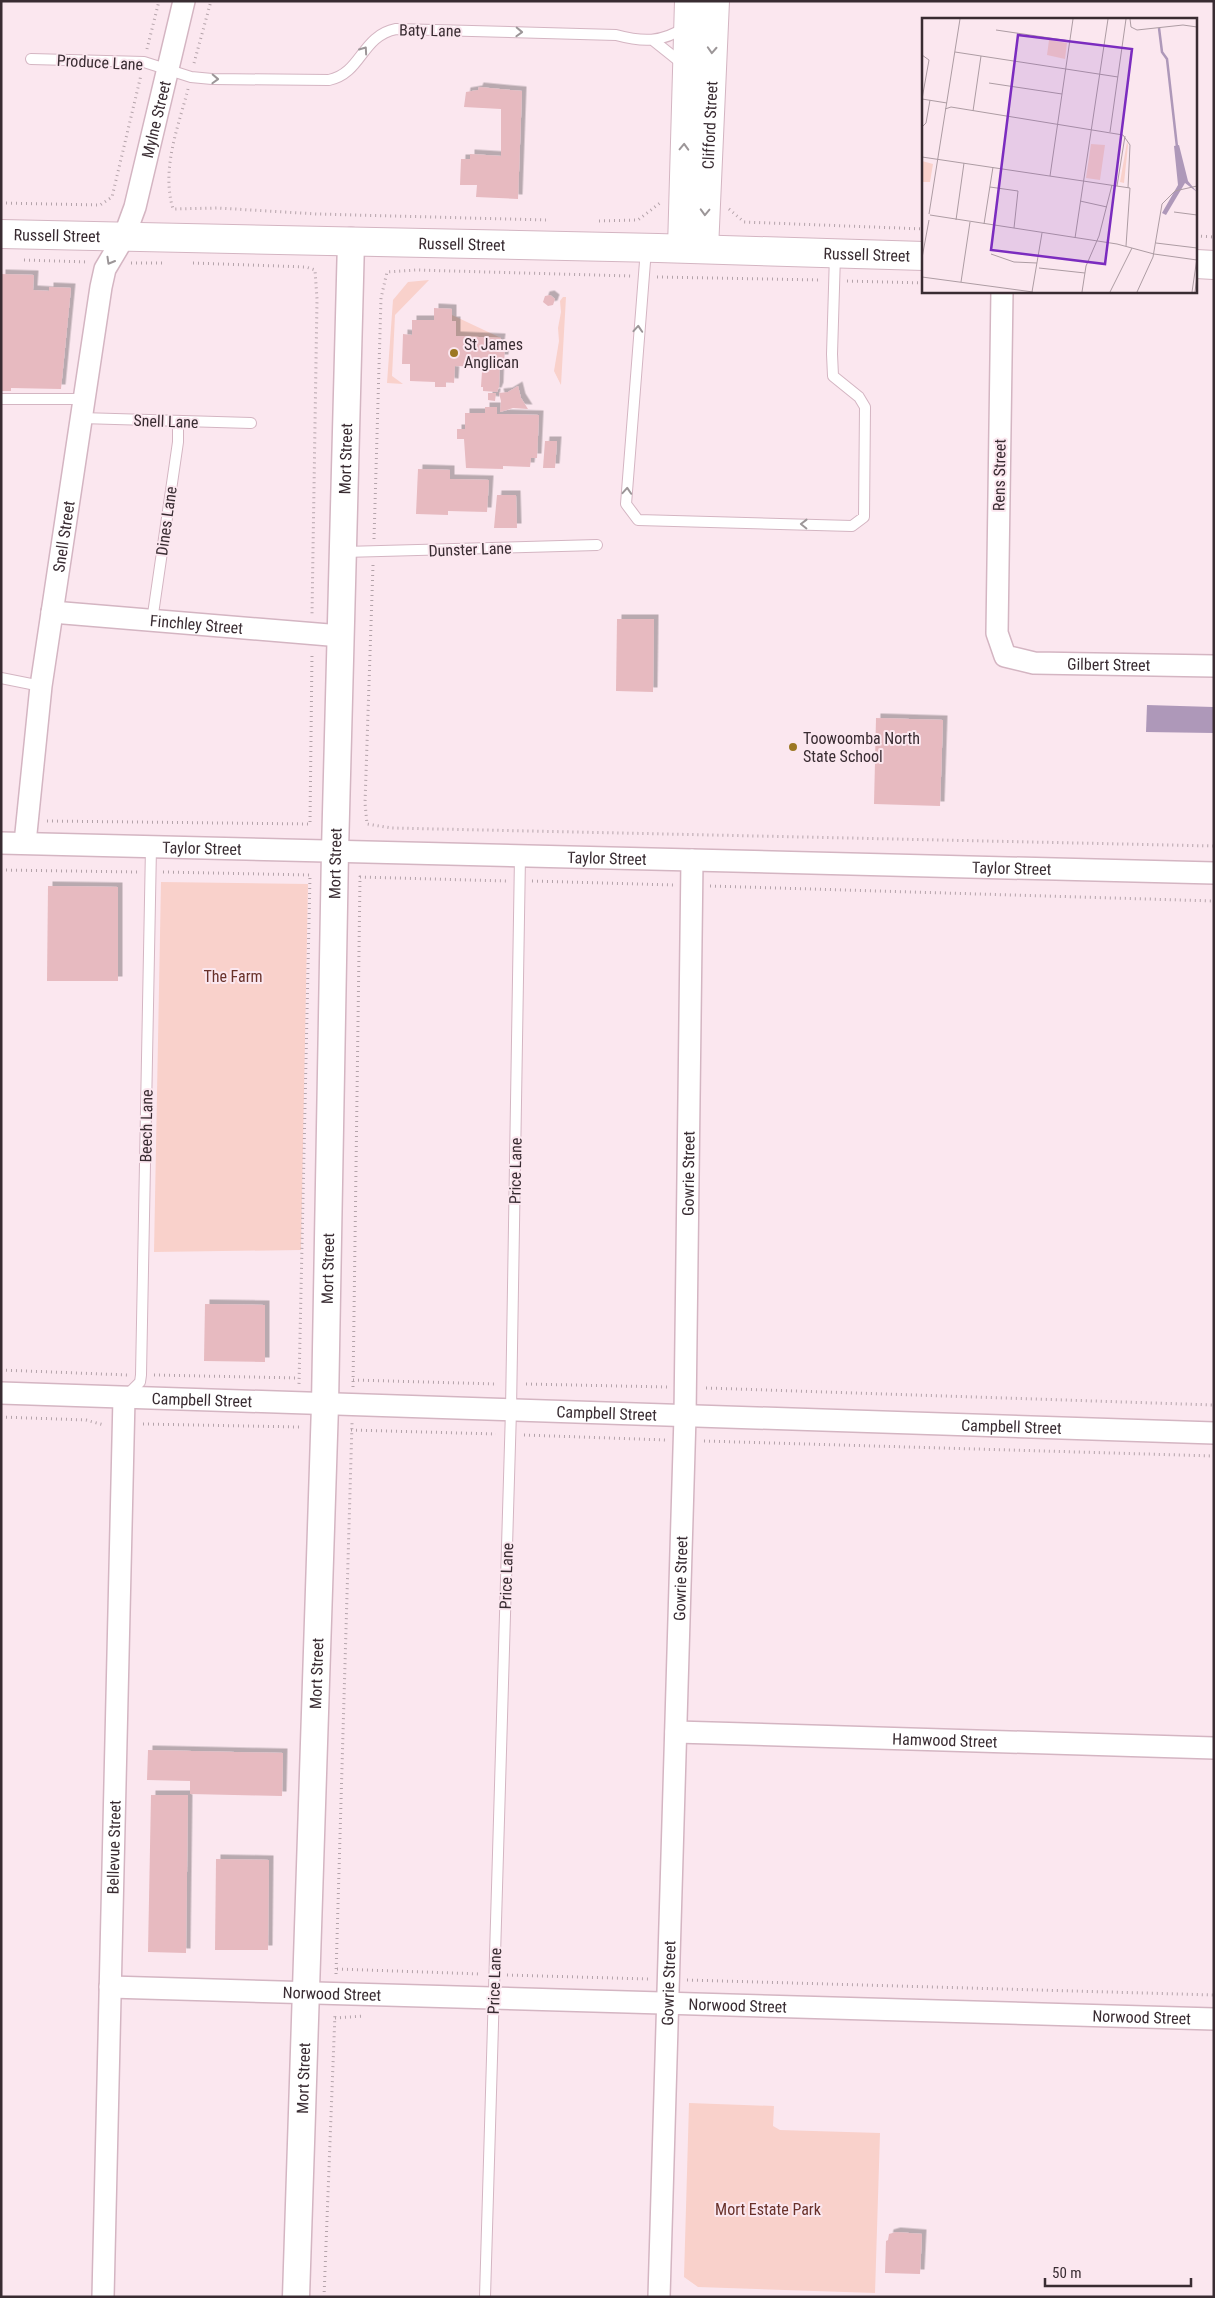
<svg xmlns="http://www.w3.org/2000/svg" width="1215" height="2298" font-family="'Roboto Condensed',sans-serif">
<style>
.green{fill:#f9d1cb}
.water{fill:#ae98b9}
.building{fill:#e7bac0;filter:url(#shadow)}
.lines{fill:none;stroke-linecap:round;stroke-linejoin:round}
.service-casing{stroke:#d4b5c2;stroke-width:12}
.minor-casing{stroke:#d4b5c2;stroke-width:24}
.tertiary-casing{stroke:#d4b5c2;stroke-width:29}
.secondary-casing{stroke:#d4b5c2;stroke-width:30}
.path{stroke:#b4a3aa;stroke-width:3;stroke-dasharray:1 4;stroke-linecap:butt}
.service{stroke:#fff;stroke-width:10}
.minor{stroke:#fff;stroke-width:21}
.tertiary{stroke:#fff;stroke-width:26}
.secondary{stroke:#fff;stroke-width:28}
.oneway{stroke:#9c9698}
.poi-dot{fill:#9c7723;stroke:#fbe7ef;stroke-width:2}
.labels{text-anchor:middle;stroke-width:4;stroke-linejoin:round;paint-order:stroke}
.street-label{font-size:16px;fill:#392c32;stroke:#fbe7ef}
.poi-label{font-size:16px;fill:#392c32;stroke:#fbe7ef;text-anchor:start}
.park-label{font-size:16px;fill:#69312a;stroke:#fbe7ef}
.inset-river{fill:none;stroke:#ae98b9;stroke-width:2.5}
.inset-road{fill:none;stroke:#ad9ca3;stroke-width:1}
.view{fill:#7b2cbf;fill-opacity:0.15;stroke:#7b2cbf;stroke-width:2.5}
.inset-edge{fill:none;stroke:#392c32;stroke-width:2.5}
</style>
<defs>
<filter id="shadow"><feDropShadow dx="4.5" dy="-4.5" stdDeviation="0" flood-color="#0004"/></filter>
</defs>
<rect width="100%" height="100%" fill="#fbe7ef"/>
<g class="green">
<polygon points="429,280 395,315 392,376 403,384 387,383 393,300 408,282"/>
<polygon points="563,297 566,297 561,385 554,371 559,341 558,328 561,312 560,301"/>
<polygon points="452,315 501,338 456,336 456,321 452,321"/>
<polygon points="161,882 308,884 301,1250 154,1252"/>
<polygon points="689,2103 774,2106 773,2126 780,2130 880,2133 875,2293 698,2287 684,2277"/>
</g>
<polygon class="water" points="1147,705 1213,707 1213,733 1146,732"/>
<g class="building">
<polygon points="479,87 522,91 518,199 476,197 477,185 460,185 461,159 470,159 470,154 501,156 501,109 464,107 466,92 478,90"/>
<polygon points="1,274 34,275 33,290 49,291 49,287 71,288 61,389 11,388 11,391 1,391"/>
<polygon points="550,295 555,299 553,305 548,306 543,302 545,296"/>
<polygon points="434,308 452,309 452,321 456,321 456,336 501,338 500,346 505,346 504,359 500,359 499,387 497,392 483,391 483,387 481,387 482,371 484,371 484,367 455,366 454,383 446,382 446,387 435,387 435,382 410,381 410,364 402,364 403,334 412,335 412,320 434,320"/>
<polygon points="518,386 521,398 528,409 513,408 500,412 501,401 499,393 508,392"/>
<polygon points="488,393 496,393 495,401 488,400"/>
<polygon points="485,407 497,407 497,414 539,415 537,458 531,458 530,467 503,466 503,469 466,468 464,439 457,439 457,429 465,429 465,413 485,413"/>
<polygon points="545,441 557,441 555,468 543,468"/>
<polygon points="418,469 450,470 450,479 489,480 487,512 448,511 448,515 416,514"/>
<polygon points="497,495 516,495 517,528 494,528"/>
<polygon points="617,619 654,619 653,692 616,691"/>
<polygon points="876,718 943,720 940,806 874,804"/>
<polygon points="48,886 118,887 118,981 47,981"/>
<polygon points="205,1304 265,1305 265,1362 204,1361"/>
<polygon points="148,1750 283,1753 282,1796 190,1794 190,1781 147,1780"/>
<polygon points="151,1795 188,1795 186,1953 148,1952"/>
<polygon points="216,1859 269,1860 268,1950 215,1950"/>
<polygon points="896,2232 922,2234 920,2274 885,2273 886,2241 888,2240 889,2234"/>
</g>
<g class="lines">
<g class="service-casing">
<g id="service">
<polyline points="654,41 684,65"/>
<path d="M31 59 144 62 191 77 212 79 329 80C362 73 361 36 396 29L616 35C642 42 662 43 685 27"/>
<polyline points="646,249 626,504 638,520 852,526 864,517 865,407 859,397 833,376 832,354 835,255"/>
<polyline points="1,399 85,399"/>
<polyline points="81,418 251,423"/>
<polyline points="344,552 597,545"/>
<polyline points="152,621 178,442 178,421"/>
<polyline points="1,678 41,686"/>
<polyline points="127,1395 140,1382 141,1375 151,847"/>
<polyline points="485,2297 511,1410 520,856"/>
</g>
</g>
<g class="minor-casing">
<g id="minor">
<path id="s1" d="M1002 291 997 633 1005 656 1034 663 1214 666"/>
<path id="s2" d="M52 612 341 636"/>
<path id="s3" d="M1 843 1214 873"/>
<path id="s4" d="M25 843 41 686 101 287 105 269 124 237 135 207 184 1"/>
<path id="s5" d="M1 1393 1214 1433"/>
<path id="s6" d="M676 1732 1214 1748"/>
<path id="s7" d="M110 1987 1214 2019"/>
<path id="s8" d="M103 2297 124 1398"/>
<path id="s9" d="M659 2297 685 1416 692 860"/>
</g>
</g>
<g class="tertiary-casing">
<g id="tertiary">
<path id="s10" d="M296 2297 325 1405 335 851 351 241"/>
</g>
</g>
<g class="secondary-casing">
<g id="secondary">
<path id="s11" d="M1 234 658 248 924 256"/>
<polyline points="682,248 689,1"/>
<path id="s12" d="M704 249 715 1"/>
<polyline points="1196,264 1214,265"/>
</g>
</g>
<g class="path">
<polyline points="147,49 159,1"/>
<polyline points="194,63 211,1"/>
<path d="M188 89C178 128 161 169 173 209L218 208 317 214 546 220"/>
<polyline points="1,203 100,205 112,197 141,75"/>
<polyline points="729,209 744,222 924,229"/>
<polyline points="599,221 638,220 660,203"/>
<polyline points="1196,236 1214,237"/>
<polyline points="24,260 88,262"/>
<polyline points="131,263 162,263"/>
<polyline points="193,263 306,267 315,270 317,299 312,614"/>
<polyline points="657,277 821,280"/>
<polyline points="847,281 924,283"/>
<polyline points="374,539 381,298 387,272 416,270 631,276"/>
<polyline points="373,565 365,803 367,824 392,828 1214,846"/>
<polyline points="47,821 310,824 312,653"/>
<polyline points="1,870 137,872"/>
<polyline points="163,872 310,875 299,1384"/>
<polyline points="532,881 674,885"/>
<polyline points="710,886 1214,901"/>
<polyline points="1,1370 128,1375"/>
<polyline points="154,1375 299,1378"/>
<polyline points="353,1380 497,1384"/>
<polyline points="526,1384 667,1387"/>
<polyline points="353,1387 360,877 506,881"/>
<polyline points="706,1388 1214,1405"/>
<polyline points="1,1417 86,1420 104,1425"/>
<polyline points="143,1424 299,1427"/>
<polyline points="351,1430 496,1434"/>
<polyline points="524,1435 666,1440"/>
<polyline points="704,1441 1214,1456"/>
<polyline points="337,1969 481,1974"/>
<polyline points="336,1974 352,1423"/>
<polyline points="507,1975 648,1979"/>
<polyline points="687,1980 1214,1995"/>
<polyline points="335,2018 364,2016"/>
<polyline points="324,2297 335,2013"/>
</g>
<use href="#service" class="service"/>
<use href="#minor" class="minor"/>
<use href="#tertiary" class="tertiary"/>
<use href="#secondary" class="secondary"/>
</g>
<defs><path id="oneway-chevron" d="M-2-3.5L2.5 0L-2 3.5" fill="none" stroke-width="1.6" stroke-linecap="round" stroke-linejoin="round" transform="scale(1.25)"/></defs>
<g class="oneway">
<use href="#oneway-chevron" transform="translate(519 32) rotate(2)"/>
<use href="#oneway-chevron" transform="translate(364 50) rotate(-55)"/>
<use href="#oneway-chevron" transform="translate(712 50) rotate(93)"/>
<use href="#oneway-chevron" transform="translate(215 79) rotate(2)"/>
<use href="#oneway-chevron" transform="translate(684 147) rotate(-88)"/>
<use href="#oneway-chevron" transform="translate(705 212) rotate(92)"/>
<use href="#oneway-chevron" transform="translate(110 261) rotate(120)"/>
<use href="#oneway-chevron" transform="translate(638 329) rotate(-86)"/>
<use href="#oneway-chevron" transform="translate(627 491) rotate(-86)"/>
<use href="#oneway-chevron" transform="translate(804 524) rotate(-179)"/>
</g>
<g class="poi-dot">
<circle cx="454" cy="353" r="5"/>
<circle cx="793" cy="747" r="5"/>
</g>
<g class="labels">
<g class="street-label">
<text transform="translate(430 30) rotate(1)" y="6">Baty Lane</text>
<text transform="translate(100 62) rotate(3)" y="6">Produce Lane</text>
<text dy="6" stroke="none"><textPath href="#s4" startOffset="739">Mylne Street</textPath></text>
<text dy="6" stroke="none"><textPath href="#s12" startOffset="124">Clifford Street</textPath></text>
<text dy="6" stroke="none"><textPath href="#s11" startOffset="56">Russell Street</textPath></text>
<text dy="6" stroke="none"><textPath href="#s11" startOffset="461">Russell Street</textPath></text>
<text dy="6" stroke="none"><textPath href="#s11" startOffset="866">Russell Street</textPath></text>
<text transform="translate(166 421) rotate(2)" y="6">Snell Lane</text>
<text dy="6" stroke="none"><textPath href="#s10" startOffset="1839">Mort Street</textPath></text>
<text transform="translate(999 475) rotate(-89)" y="6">Rens Street</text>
<text transform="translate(166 521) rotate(-82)" y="6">Dines Lane</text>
<text dy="6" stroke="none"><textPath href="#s4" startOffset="309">Snell Street</textPath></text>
<text transform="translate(470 549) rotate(-2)" y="6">Dunster Lane</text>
<text dy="6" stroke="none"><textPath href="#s2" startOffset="145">Finchley Street</textPath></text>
<text dy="6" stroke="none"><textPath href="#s1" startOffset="471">Gilbert Street</textPath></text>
<text dy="6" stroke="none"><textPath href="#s3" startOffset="201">Taylor Street</textPath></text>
<text dy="6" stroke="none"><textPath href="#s3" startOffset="606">Taylor Street</textPath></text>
<text dy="6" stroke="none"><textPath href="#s10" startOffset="1434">Mort Street</textPath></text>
<text dy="6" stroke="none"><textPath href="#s3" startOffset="1011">Taylor Street</textPath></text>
<text transform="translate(146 1126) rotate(-89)" y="6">Beech Lane</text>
<text transform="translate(515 1171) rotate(-89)" y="6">Price Lane</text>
<text dy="6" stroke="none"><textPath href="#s9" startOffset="1124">Gowrie Street</textPath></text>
<text dy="6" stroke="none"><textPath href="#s10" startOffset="1029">Mort Street</textPath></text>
<text dy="6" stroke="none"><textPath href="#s5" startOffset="201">Campbell Street</textPath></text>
<text dy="6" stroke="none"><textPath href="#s5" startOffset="606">Campbell Street</textPath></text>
<text dy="6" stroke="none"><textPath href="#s5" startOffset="1011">Campbell Street</textPath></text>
<text transform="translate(506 1576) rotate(-88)" y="6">Price Lane</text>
<text dy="6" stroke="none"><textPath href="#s9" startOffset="719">Gowrie Street</textPath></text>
<text dy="6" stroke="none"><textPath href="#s10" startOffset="624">Mort Street</textPath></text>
<text dy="6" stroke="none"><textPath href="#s6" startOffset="269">Hamwood Street</textPath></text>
<text dy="6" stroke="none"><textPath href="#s8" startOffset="450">Bellevue Street</textPath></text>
<text transform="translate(494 1981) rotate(-88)" y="6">Price Lane</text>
<text dy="6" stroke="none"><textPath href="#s9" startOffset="314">Gowrie Street</textPath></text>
<text dy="6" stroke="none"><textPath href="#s7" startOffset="222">Norwood Street</textPath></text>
<text dy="6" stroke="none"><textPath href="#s7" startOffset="628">Norwood Street</textPath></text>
<text dy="6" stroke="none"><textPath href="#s7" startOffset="1032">Norwood Street</textPath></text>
<text dy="6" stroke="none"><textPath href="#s10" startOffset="219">Mort Street</textPath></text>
</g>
<g class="poi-label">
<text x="464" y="350">St James<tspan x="464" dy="18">Anglican</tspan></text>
<text x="803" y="744">Toowoomba North<tspan x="803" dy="18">State School</tspan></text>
</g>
<g class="park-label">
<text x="233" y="982">The Farm</text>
<text x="768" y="2215">Mort Estate Park</text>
</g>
</g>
<g transform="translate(922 18)">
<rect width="275" height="275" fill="#fbe7ef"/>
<path d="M127 22 145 25 143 41 125 37ZM205 124 206 127 202 165 198 164ZM169 126 183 127 178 162 164 160ZM0 143 11 146 8 164H0Z" fill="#f9d1cb"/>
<path d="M257 127 266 163 275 174 263 165 244 197 240 195 256 167 252 128Z" fill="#ae98b9"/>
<path class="inset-river" d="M237 10 240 34 245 41 255 129"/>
<path class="inset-road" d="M208 1 209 9 215 12 261 7 275 9M74 12 148 23M33 34 196 59M0 37 7 42 0 81M67 65 140 76M0 81 25 85M23 91 29 89 201 117 208 127 206 170M51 93 59 38M0 109 4 105 8 82M188 114 204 1M0 139 208 170 204 228M128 158 151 1M195 168 203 118M68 169 96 173 92 210M158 183 185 189M252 194 275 197M7 196 38 1M8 197 195 226 232 236M34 202 42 145M62 206 71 149M153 220 186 1M234 225 275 230M69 236 92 244 115 245M232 236 275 242M0 240 7 202M117 250 163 255M0 259 111 274M39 264 48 204M110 274 120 215M160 274 164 248 177 218 190 167M188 274 210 230M215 274 231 239 240 186 253 173 275 168M270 274 275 240M273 274 275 257"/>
<path class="view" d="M96 17 210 31 183 246 69 232Z"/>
<rect width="275" height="275" class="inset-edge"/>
</g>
<rect width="1215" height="2298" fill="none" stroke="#392c32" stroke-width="5"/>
<path d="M1045 2278v8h146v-8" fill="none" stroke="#392c32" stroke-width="2.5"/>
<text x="1052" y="2278" font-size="15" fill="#392c32" stroke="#fbe7ef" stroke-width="4" paint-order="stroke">50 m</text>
</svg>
